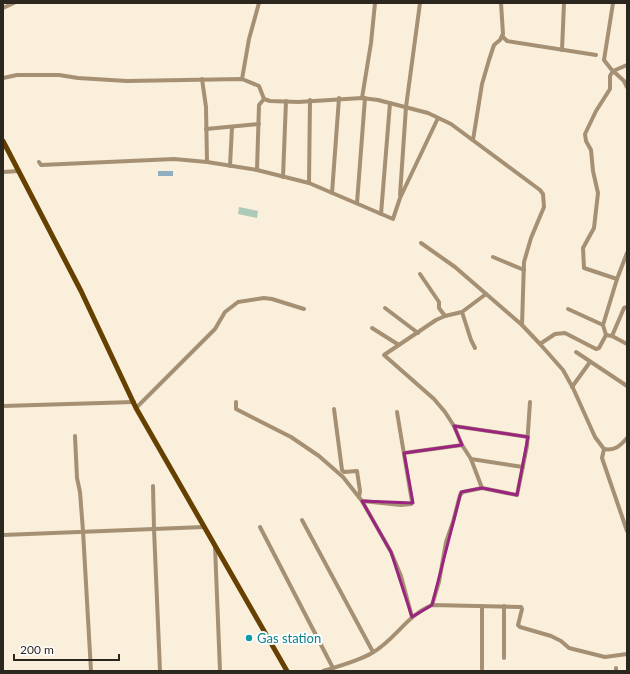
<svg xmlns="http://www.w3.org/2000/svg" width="630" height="674" font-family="Lato,sans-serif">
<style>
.green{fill:#adc9b9}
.water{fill:#8faec0}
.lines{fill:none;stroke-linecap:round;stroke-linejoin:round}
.minor{stroke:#a59074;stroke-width:4}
.major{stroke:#654000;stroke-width:5}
.marked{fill:none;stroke:#9a247f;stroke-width:3;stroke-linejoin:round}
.culture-dot{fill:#0f9aa8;stroke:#fdfdfd;stroke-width:1.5}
.labels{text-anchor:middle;stroke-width:4;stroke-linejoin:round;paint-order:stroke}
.culture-label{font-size:13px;fill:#0d838f;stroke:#fdfdfd;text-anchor:start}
</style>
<rect width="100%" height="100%" fill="#faefdb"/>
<polygon class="green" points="239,207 258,211 257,218 238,214"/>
<rect class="water" x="158" y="171" width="15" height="5"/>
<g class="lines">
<g class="minor">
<polyline points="613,3 604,60 611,69 624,81 627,87"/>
<polyline points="3,8 14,3"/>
<polyline points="502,36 507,41 596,55"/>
<polyline points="562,50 564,3"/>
<polyline points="3,78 17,75 59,75 78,78 127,81 242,79 259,86 264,99 270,101 298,102 362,98 378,100 428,113 451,124 540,190 543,194 544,207 531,238 524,262 522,325"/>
<polyline points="202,79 206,107 207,162"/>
<polyline points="242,79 249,39 259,3"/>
<polyline points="362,98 371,43 375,3"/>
<polyline points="206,129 259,124"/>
<polyline points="473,140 482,84 489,60 494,45 500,40 503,34 501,3"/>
<polyline points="39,162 41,165 174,159 207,162 257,170 309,183 393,219 400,198 438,118"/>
<polyline points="230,166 232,127"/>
<polyline points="257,170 259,105 264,99"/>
<polyline points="3,172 19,171"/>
<polyline points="283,177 286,101"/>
<polyline points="309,183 310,100"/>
<polyline points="332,193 339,98"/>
<polyline points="400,195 406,107 420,3"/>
<polyline points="357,203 365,98"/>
<polyline points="381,214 390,103"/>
<path d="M421 243 455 267 522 325 540 344 563 370 573 388 595 437 604 449C615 451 620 446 627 438"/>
<polyline points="493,257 524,270"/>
<polyline points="420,274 439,302 439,308 445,316"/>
<polyline points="617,279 584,268 583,248 594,228 598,193 593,171 591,150 586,141 585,134 596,111 610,89 610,76 613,71 627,65"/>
<polyline points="385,308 418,333"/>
<polyline points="568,309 603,325"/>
<polyline points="462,312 471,340 475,348"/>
<polyline points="372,328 399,345"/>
<polyline points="606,335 603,325 617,279 627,253"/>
<polyline points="612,336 624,308 627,307"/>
<polyline points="540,344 555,334 565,333 596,349 599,348 606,335 612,336 627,344"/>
<polyline points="576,352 627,386"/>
<polyline points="572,387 590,362"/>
<polyline points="236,402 236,409 291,437 319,456 343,477 362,501 391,552 401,576 412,617"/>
<polyline points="3,406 134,402"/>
<polyline points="136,408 215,329 225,312 238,302 264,298 272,299 304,309"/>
<polyline points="334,409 342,470 344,472 357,471 360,491 359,497"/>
<polyline points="454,426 528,437"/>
<polyline points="75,436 77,478 80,492 83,531 91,671"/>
<polyline points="604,449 602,458 627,531"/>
<polyline points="404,453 462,445"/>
<polyline points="471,459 523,467"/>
<polyline points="153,486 154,529 160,671"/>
<polyline points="482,488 471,459 462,445 454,426 445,412 434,399 384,355 436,320 445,316 462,312 486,294"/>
<polyline points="362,501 401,505 411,504 412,502 397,412"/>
<polyline points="302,520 373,652"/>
<polyline points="260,527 333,668"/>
<polyline points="3,535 204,527"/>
<polyline points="215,546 220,671"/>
<polyline points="432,605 439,582 446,542 453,522 460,495 463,492 482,488 517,495 527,446 530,402"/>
<polyline points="482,606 482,669"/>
<polyline points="504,658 504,606"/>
<path d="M323 671C340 666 358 661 372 653 395 640 407 615 432 605L521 607 522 609 518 625 520 627 551 636 561 641 569 648 605 657 627 654"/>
<polyline points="616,671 616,668"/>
</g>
<polyline class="major" points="3,141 81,291 136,408 287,671"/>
</g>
<path class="marked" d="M454 426 528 437 517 495 482 488 461 492 432 605 412 617 391 552 362 501 413 503 404 453 462 445Z"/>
<circle class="culture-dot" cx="249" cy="638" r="4"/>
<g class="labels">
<g class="culture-label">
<text x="257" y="643">Gas station</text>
</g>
</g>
<rect width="630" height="674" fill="none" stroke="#2b271f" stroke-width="8"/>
<path d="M14 654v6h105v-6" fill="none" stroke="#2b271f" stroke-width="2"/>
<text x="20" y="654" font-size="12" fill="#2b271f" stroke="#fdfdfd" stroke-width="3" paint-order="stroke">200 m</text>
</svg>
